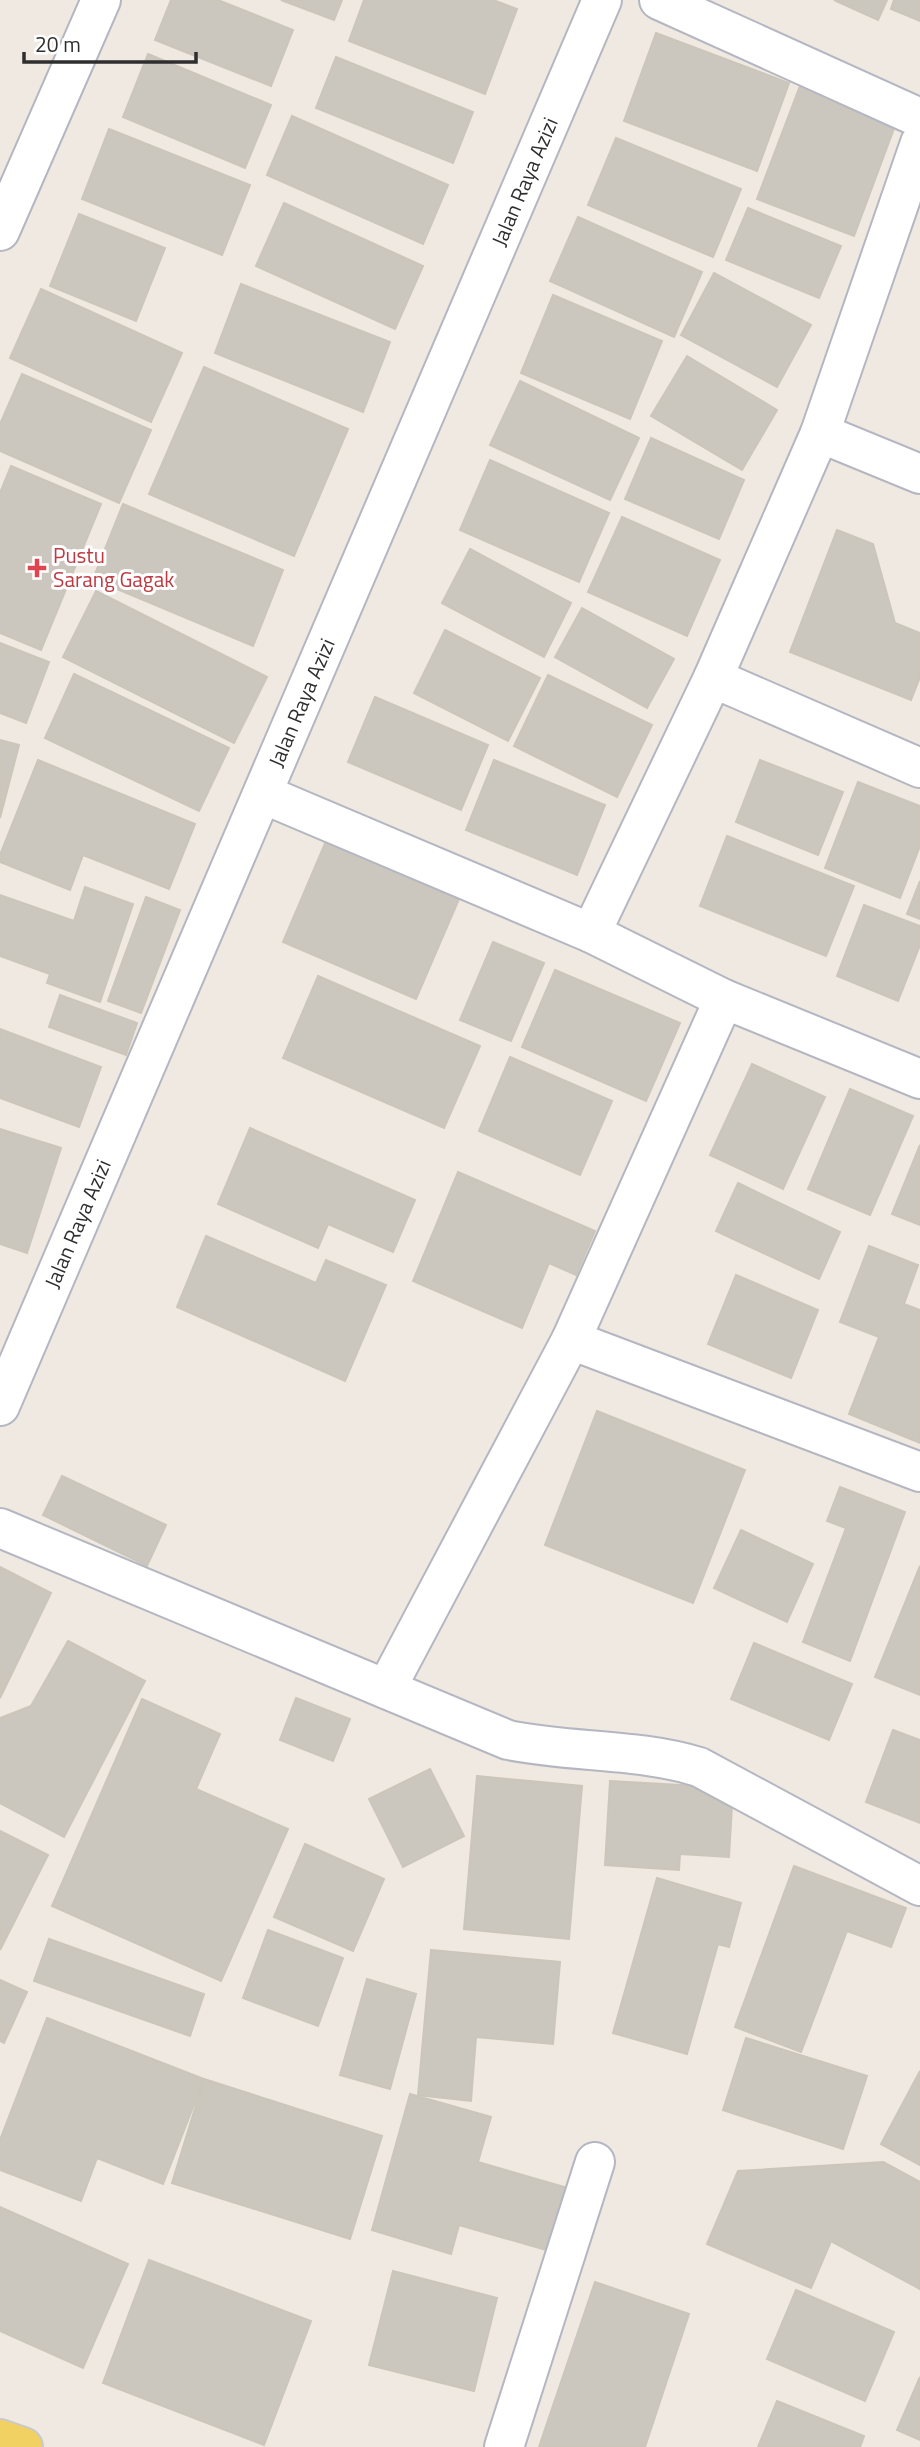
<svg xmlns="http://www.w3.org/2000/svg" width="920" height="2447" font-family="'Titillium Web',sans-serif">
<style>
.building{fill:#cbc7bf;stroke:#cbc5ba;stroke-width:2}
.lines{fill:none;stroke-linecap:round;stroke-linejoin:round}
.minor-casing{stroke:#b4b7c1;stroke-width:42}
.tertiary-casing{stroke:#b4b7c1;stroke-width:42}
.primary-casing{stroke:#c9c9c9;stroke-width:42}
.minor{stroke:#fff;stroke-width:38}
.tertiary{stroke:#fff;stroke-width:38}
.primary{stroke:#f2d163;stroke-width:38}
.health-dot{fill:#e0444e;stroke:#fff;stroke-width:2.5}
.labels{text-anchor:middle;stroke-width:6;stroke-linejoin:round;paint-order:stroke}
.street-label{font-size:21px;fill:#2e2e2e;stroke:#fff}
.health-label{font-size:21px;fill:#be3a42;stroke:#fff;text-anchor:start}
</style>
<rect width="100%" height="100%" fill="#efe9e1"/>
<g class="building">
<polygon points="171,0 218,0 293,30 271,86 155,40"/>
<polygon points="281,0 342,0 334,20"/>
<polygon points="364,0 493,0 517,9 485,94 349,41"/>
<polygon points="834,0 887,0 878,20"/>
<polygon points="894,0 920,0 920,21 891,9"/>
<polygon points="656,33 789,83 757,171 624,121"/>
<polygon points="148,54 271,105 245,168 123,117"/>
<polygon points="336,57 473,112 453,163 316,108"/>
<polygon points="803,78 899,115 854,236 757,199"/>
<polygon points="292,116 448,185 423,244 267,175"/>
<polygon points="109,129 250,185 222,255 82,199"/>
<polygon points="616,138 741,189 713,257 588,205"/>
<polygon points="284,203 423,266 395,329 256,266"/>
<polygon points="748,208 841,246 819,298 726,260"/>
<polygon points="79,214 165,248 136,321 50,286"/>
<polygon points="578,217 702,272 674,337 550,281"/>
<polygon points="714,273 811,325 777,387 681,335"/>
<polygon points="241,284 390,342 363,412 215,353"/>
<polygon points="41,289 182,353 151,422 10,358"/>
<polygon points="553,295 662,341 630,419 521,373"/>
<polygon points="687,356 777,410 742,470 651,416"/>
<polygon points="204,367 348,429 294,556 149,494"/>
<polygon points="22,374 151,430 119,503 0,451 0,424"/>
<polygon points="520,381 639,438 610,500 490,445"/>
<polygon points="651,438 744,480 719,539 625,499"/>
<polygon points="490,460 609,513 579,582 460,530"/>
<polygon points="11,466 101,504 41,650 0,633 0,493"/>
<polygon points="123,504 283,570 253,646 93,579"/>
<polygon points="622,517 720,560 687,636 588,592"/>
<polygon points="837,530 873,544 895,623 920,633 920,677 911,700 790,652"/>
<polygon points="470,549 571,603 544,657 442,603"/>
<polygon points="96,591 267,677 234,743 63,657"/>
<polygon points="582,608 674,659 647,708 555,657"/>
<polygon points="445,630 540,678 508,741 414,693"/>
<polygon points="0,643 49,662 26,723 0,713"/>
<polygon points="74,674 229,748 199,811 45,738"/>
<polygon points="548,675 652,725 617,797 514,746"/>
<polygon points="375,697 488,745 461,810 348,762"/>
<polygon points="0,740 19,745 0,818"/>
<polygon points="38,760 195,824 169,889 83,855 70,890 0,862 0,855"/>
<polygon points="494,760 605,805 577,875 466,830"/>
<polygon points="760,760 843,792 818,855 736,822"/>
<polygon points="858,782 920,806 920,846 900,898 825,868"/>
<polygon points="727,836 854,886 826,956 700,906"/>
<polygon points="326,841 459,899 416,999 283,942"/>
<polygon points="920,881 920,919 907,914"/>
<polygon points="85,887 133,904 100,1002 47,983 50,974 0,956 0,895 74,921"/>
<polygon points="146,897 180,910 141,1013 108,1001"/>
<polygon points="864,905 920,926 920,945 898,1001 837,976"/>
<polygon points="493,942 544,963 511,1041 460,1020"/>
<polygon points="555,970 680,1023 646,1101 522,1047"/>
<polygon points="318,976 480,1046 444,1128 283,1058"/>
<polygon points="60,995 137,1023 126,1055 49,1027"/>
<polygon points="0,1029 101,1067 79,1127 0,1098"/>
<polygon points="510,1057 612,1101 580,1175 479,1131"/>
<polygon points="752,1064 825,1097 783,1189 710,1155"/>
<polygon points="850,1089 913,1116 870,1215 808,1189"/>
<polygon points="250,1128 415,1200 393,1252 328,1224 318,1248 218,1204"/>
<polygon points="0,1129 61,1148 27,1253 0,1244"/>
<polygon points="920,1145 920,1225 892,1214"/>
<polygon points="458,1172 595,1231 576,1275 549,1263 522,1328 413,1281"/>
<polygon points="738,1183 840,1232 819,1279 716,1231"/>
<polygon points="206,1236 316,1283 326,1260 386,1285 345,1381 177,1307"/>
<polygon points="869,1246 918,1265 904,1304 920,1310 920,1443 849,1414 879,1337 840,1322"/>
<polygon points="736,1275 818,1310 791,1378 708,1344"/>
<polygon points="597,1411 745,1470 693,1603 545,1545"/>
<polygon points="62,1476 166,1525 147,1566 43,1515"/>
<polygon points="840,1487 905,1512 850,1661 803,1642 846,1528 827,1521"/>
<polygon points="741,1530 813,1564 787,1622 714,1588"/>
<polygon points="920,1566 920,1695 875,1677"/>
<polygon points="0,1567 51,1593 0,1698"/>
<polygon points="68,1641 145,1681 64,1837 0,1803 0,1718 31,1706"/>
<polygon points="754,1643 852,1684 829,1740 731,1699"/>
<polygon points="296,1698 350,1719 333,1761 280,1740"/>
<polygon points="142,1699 220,1734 196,1789 288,1829 221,1981 52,1906"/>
<polygon points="893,1730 920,1740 920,1823 866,1802"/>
<polygon points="430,1769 464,1836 403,1867 369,1799"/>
<polygon points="477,1776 582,1786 569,1939 464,1929"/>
<polygon points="610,1781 733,1788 729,1857 680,1854 679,1870 605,1865"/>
<polygon points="0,1831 48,1855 0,1950"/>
<polygon points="305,1844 384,1879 353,1951 274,1917"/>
<polygon points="794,1866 906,1908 891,1947 847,1931 801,2052 735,2027"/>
<polygon points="657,1878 741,1903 729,1947 718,1944 687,2054 613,2033"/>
<polygon points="268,1930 343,1958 318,2026 243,1998"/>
<polygon points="49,1939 204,1994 190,2036 34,1981"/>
<polygon points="431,1950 560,1962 553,2044 476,2037 471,2101 418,2095"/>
<polygon points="367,1979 416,1994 390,2089 340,2075"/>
<polygon points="0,1980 27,1992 4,2043 0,2041"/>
<polygon points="47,2018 204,2079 163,2184 97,2158 81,2201 0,2170 0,2140"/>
<polygon points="746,2038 867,2076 843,2149 723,2110"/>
<polygon points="920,2071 920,2165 881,2144"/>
<polygon points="204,2079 382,2136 350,2239 172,2183"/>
<polygon points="410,2094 491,2117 478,2162 578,2191 560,2254 459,2225 451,2254 372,2230"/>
<polygon points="883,2162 920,2182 920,2289 831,2241 811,2288 707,2244 738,2171"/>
<polygon points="0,2207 128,2264 83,2368 0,2331"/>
<polygon points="149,2260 311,2321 264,2445 103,2383"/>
<polygon points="393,2271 497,2298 474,2391 369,2365"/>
<polygon points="595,2282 689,2314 645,2447 539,2447"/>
<polygon points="796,2290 894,2332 865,2401 767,2359"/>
<polygon points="920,2377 920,2440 897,2430"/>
<polygon points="777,2401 864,2436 860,2447 758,2447"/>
</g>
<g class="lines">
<g class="minor-casing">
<g id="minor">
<polyline points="659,0 920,118"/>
<polyline points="0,231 101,0"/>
<polyline points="820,433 920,474"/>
<polyline points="713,678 920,768"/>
<polyline points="263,794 591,933 713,678 820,433 920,143"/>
<polyline points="591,933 724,999 920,1079"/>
<polyline points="571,1340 724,999"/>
<path d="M0 1528 508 1740C571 1753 638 1748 699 1767L920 1886"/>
<polyline points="386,1689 571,1340 920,1472"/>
<polyline points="504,2447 595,2162"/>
</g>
</g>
<g class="tertiary-casing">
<polyline id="tertiary" points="0,1406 602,0"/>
</g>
<g class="primary-casing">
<polyline id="primary" points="0,2439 23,2447"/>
</g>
<use href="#minor" class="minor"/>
<use href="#tertiary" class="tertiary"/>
<use href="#primary" class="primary"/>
</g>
<path class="health-dot" d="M33.5 557.5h7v7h7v7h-7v7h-7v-7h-7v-7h7z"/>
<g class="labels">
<g class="street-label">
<text transform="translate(525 182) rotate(-67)" y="7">Jalan Raya Azizi</text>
<text transform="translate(302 703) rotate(-67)" y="7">Jalan Raya Azizi</text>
<text transform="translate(78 1224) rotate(-67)" y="7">Jalan Raya Azizi</text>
</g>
<g class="health-label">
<text x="53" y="563">Pustu<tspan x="53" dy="24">Sarang Gagak</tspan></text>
</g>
</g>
<path d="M24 52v10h172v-10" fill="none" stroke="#2e2e2e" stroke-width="3.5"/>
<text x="35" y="52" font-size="21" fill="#2e2e2e" stroke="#ffffff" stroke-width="5" paint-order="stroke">20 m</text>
</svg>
